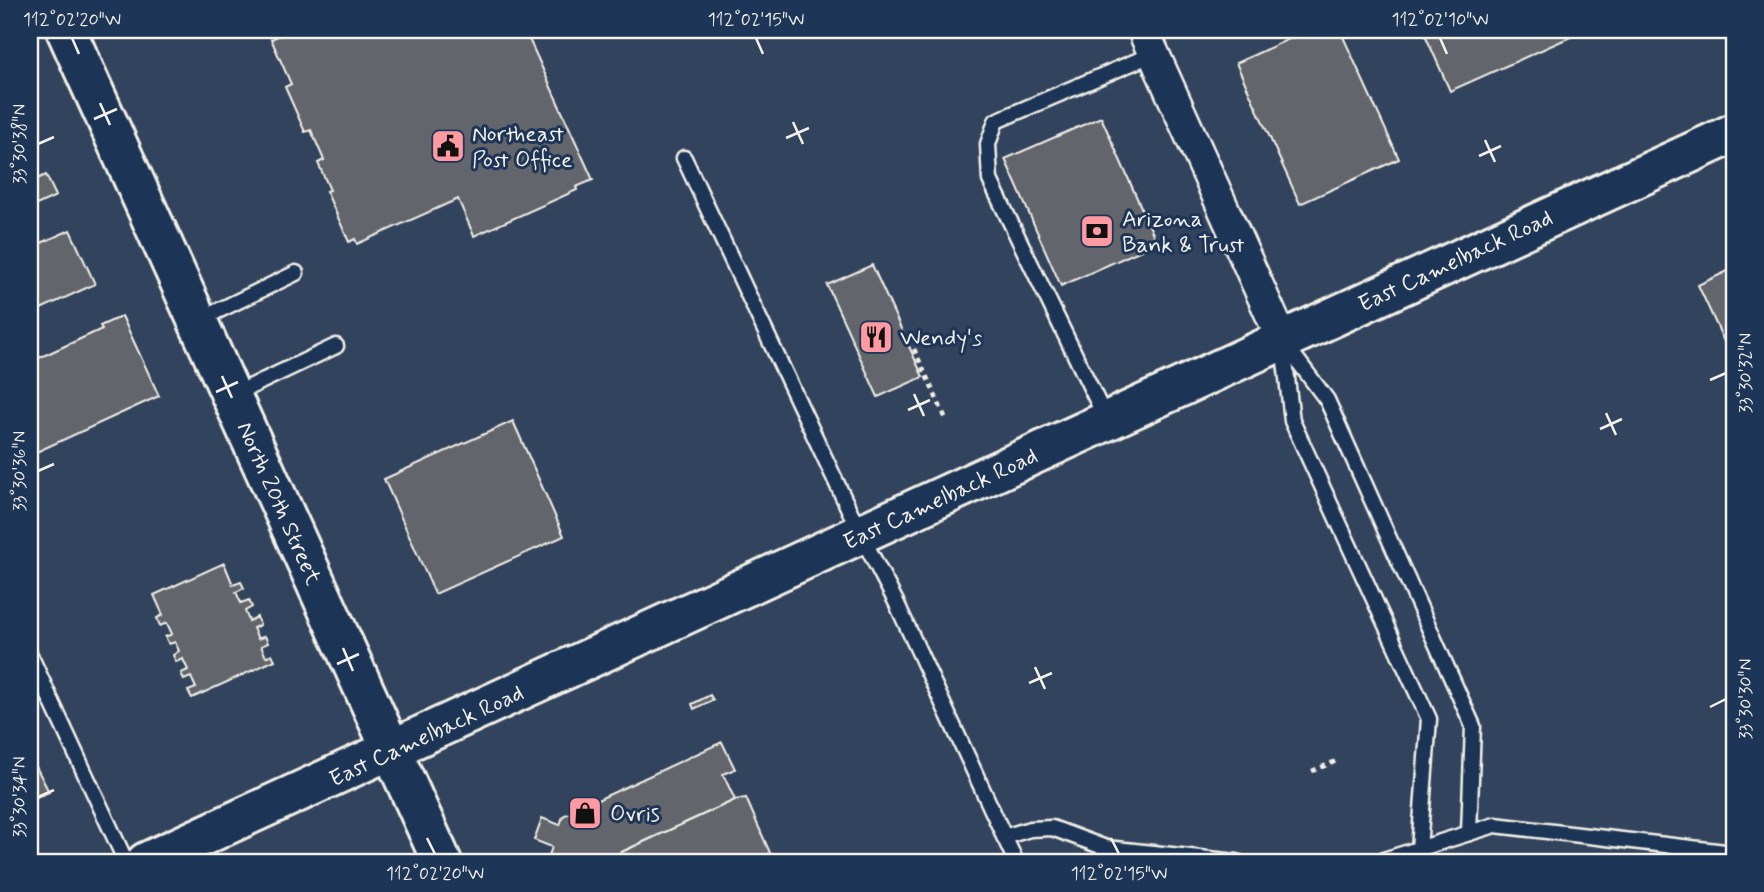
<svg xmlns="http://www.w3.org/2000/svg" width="1764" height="892" font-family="Mynerve,sans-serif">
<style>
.building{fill:#62656c;stroke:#f4f1e8;stroke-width:2}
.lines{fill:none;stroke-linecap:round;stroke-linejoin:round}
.lane-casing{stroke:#f4f1e8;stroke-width:19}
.street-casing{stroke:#f4f1e8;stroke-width:35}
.secondary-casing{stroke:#f4f1e8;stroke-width:44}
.primary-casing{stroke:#f4f1e8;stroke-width:44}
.path{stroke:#f4f1e8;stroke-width:4.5;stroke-dasharray:5 5;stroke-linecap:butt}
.lane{stroke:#1d3557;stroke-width:14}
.street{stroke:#1d3557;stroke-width:30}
.secondary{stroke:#1d3557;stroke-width:38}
.primary{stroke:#1d3557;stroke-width:38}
.ticks{fill:none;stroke:#f4f1e8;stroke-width:2.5}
.labels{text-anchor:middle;stroke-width:6;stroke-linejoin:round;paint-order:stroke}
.poi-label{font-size:23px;fill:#f4f1e8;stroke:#1d3557;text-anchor:start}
.street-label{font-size:23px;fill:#f4f1e8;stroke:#1d3557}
.neatline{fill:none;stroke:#f4f1e8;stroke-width:2.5}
.ticks-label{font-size:18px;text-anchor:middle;fill:#f4f1e8}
</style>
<rect width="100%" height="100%" fill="#32435d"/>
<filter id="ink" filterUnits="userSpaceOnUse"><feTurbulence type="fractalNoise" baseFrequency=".0143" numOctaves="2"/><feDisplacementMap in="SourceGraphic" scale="14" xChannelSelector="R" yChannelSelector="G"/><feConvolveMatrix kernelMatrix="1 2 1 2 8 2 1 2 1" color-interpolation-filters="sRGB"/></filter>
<g filter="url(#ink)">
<g class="building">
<polygon points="291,30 525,30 593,180 576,187 577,190 474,236 458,199 357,244 355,239 349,242 326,191 330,190 318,163 324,160 311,130 305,132 285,87 291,84 271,39"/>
<polygon points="1309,30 1340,30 1399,159 1300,204 1236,63"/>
<polygon points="1423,30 1586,30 1450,91"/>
<polygon points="1101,117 1157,243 1061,286 1005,159"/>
<polygon points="46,175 56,196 30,208 30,182"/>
<polygon points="70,230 95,284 30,314 30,248"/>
<polygon points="872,265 923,377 878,397 827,285"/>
<polygon points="1734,268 1734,363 1698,285"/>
<polygon points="122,316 159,396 30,455 30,362 102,329 100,326"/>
<polygon points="513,421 564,536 435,594 384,479"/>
<polygon points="224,563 233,585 241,582 244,588 236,592 241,603 249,600 252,607 245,611 249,621 257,617 260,625 253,628 258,639 265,636 268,643 261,646 266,657 272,654 275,660 192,698 188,691 196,688 191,677 184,680 181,673 188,670 183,659 176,662 173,655 179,651 175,642 169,644 165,637 172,634 167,623 160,626 157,618 163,615 154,595"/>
<polygon points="710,695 713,700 694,709 692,704"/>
<polygon points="722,742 735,769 723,774 735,800 600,862 550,862 548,858 552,847 534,840 542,818 560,825 563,816"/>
<polygon points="30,755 49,792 30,800"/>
<polygon points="746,798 774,862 600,862 735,800"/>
</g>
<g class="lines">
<g class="lane-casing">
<g id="lane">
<polyline points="684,158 861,535 896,602 1016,862"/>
<polyline points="199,320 296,273"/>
<polyline points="1283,341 1327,400 1473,726 1469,833"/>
<polyline points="1283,344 1292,421 1429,719 1419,849"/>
<polyline points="233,395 336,346"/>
<polyline points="1106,419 990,180 988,144 996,121 1153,54"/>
<polyline points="30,655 126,862"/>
<polyline points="1004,837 1030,829 1052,828 1106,848 1237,862"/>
<polyline points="1377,862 1495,825 1734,853"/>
</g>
</g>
<g class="street-casing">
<polyline id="street" points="1143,30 1282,339"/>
</g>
<g class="secondary-casing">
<polyline id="secondary" points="66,30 442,862"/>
</g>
<g class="primary-casing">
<polyline id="primary" points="146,862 1734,133"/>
</g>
<g class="path">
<polyline points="914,349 946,419"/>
<polyline points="1312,771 1339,760"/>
</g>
<use href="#lane" class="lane"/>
<use href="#street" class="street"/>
<use href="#secondary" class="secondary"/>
<use href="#primary" class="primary"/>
</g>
</g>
<path class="ticks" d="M72 38 79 54M756 38 763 54M1440 38 1447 54M100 103 110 125M94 119 117 109M793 122 803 144M786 138 809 128M1485 140 1495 162M38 144 54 137M1479 156 1501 146M222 376 232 398M1710 380 1726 373M216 392 238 382M914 394 924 416M908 410 930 400M1606 413 1616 435M1600 429 1622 419M38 471 54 464M343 648 353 671M337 664 359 654M1035 667 1045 689M1029 683 1052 673M1710 707 1726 699M38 797 54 790M427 838 435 854M1111 838 1119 854"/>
<defs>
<g id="civic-square" transform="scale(1.75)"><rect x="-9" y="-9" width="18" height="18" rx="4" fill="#ff9aa2" stroke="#1d3557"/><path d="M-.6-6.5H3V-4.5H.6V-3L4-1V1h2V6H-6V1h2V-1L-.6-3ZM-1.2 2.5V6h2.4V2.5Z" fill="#111"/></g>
<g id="bank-square" transform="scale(1.75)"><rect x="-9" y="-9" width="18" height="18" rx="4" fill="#ff9aa2" stroke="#1d3557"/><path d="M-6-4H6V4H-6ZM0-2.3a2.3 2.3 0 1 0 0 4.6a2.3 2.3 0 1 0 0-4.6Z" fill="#111"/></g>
<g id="restaurant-square" transform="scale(1.75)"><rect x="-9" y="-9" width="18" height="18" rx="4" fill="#ff9aa2" stroke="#1d3557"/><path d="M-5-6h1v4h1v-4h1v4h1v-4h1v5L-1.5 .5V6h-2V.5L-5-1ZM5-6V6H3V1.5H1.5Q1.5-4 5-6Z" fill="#111"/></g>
<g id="shop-square" transform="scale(1.75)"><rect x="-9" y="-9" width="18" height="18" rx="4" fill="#ff9aa2" stroke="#1d3557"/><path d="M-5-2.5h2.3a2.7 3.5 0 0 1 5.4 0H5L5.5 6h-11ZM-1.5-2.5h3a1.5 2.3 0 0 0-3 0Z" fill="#111"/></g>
</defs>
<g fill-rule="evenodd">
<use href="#civic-square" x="448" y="146"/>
<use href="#bank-square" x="1097" y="231"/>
<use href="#restaurant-square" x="876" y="337"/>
<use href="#shop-square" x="585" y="813"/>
</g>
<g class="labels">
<g class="poi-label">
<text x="472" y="141">Northeast<tspan x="472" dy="26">Post Office</tspan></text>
<text x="1122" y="226">Arizona<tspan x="1122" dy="26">Bank &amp; Trust</tspan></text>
<text x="900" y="345">Wendy's</text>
<text x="610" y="821">Ovris</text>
</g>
<g class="street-label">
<text transform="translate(1455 260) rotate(-25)" y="8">East Camelback Road</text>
<text transform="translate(940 498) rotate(-25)" y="8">East Camelback Road</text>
<text transform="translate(280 503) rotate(66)" y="8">North 20th Street</text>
<text transform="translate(426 735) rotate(-25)" y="8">East Camelback Road</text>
</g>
</g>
<rect width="1764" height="892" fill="none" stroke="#1d3557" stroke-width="77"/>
<rect x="38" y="38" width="1688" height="816" class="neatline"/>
<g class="ticks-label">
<text x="72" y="25">112°02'20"W</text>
<text x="756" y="25">112°02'15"W</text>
<text x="1440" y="25">112°02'10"W</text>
<text transform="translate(19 144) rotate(-90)" y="6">33°30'38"N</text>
<text transform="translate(1745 373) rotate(-90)" y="6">33°30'32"N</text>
<text transform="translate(19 471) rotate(-90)" y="6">33°30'36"N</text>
<text transform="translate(1745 699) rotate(-90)" y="6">33°30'30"N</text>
<text transform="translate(19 797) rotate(-90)" y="6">33°30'34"N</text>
<text x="435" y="879">112°02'20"W</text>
<text x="1119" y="879">112°02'15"W</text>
</g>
</svg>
